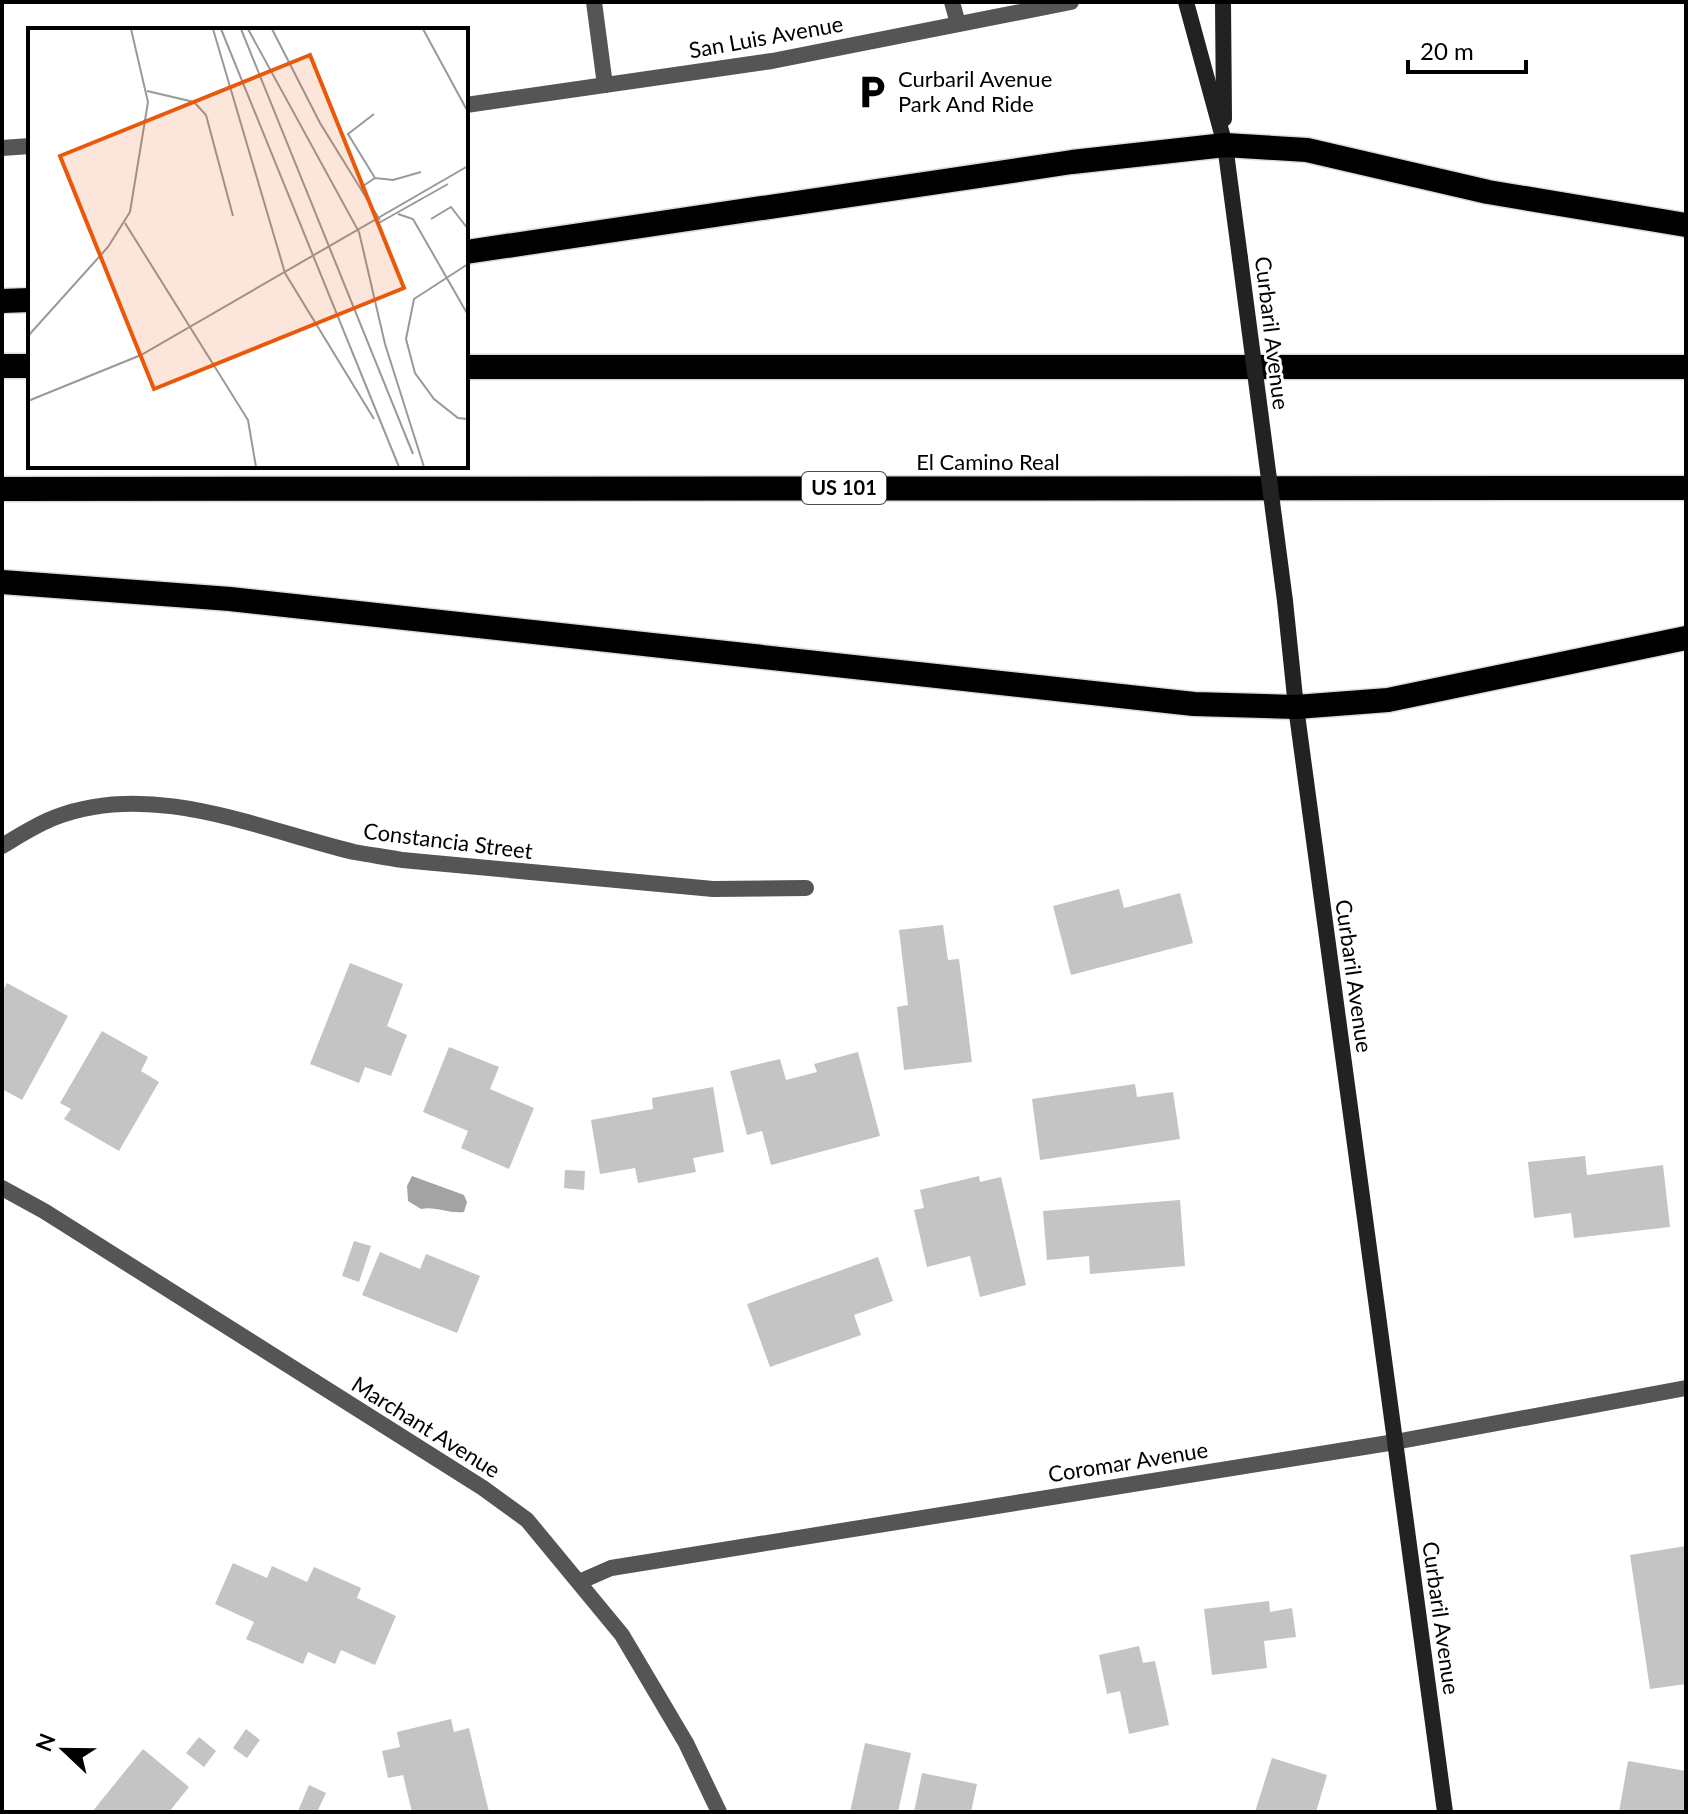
<svg xmlns="http://www.w3.org/2000/svg" width="1688" height="1814" font-family="Lato,sans-serif">
<style>
.water{fill:#a3a3a3}
.building{fill:#c4c4c4}
.lines{fill:none;stroke-linecap:round;stroke-linejoin:round}
.highway-casing{stroke:#dbdbdb;stroke-width:27}
.lane{stroke:#555;stroke-width:16}
.street{stroke:#555;stroke-width:16}
.secondary{stroke:#222;stroke-width:16}
.highway{stroke:#000;stroke-width:24}
.secondary-bridge{stroke:#222;stroke-width:16}
.labels{text-anchor:middle;stroke-width:6;stroke-linejoin:round;paint-order:stroke}
.shield{fill:#fff;stroke:#4c4c4c;stroke-width:2}
.shield-label{font-size:20px;font-weight:bold;fill:#000}
.street-label{font-size:22px;fill:#000;stroke:#fff}
.poi-label{font-size:22px;fill:#000;stroke:#fff;text-anchor:start}
.inset-road{fill:none;stroke:#999;stroke-width:2}
.view{fill:#e8590c;fill-opacity:0.15;stroke:#e8590c;stroke-width:4}
.inset-edge{fill:none;stroke:#000;stroke-width:4}
</style>
<rect width="100%" height="100%" fill="#fff"/>
<path class="water" d="M412 1176 464 1195 467 1202 464 1212C449 1214 436 1206 421 1209L408 1201 407 1186Z"/>
<g class="building">
<polygon points="1119,889 1124,908 1180,893 1193,943 1071,975 1053,906"/>
<polygon points="943,925 948,960 959,959 972,1062 904,1070 897,1007 908,1005 899,930"/>
<polygon points="350,963 403,984 387,1026 407,1035 391,1076 365,1067 359,1083 310,1064"/>
<polygon points="7,983 68,1016 22,1100 2,1089 2,993"/>
<polygon points="102,1031 148,1057 141,1071 159,1082 119,1151 64,1119 71,1109 60,1103"/>
<polygon points="449,1047 499,1067 490,1089 534,1108 509,1169 461,1148 468,1131 423,1112"/>
<polygon points="858,1052 880,1136 771,1165 762,1131 747,1135 730,1071 780,1059 786,1080 817,1072 814,1064"/>
<polygon points="1135,1084 1137,1097 1173,1092 1180,1139 1040,1160 1032,1099"/>
<polygon points="713,1087 724,1152 693,1158 696,1172 638,1183 635,1168 600,1174 591,1120 653,1109 652,1098"/>
<polygon points="1585,1156 1587,1175 1663,1165 1670,1227 1574,1238 1571,1213 1534,1218 1528,1162"/>
<polygon points="565,1170 585,1171 584,1190 564,1188"/>
<polygon points="979,1176 980,1182 1001,1177 1026,1285 980,1297 970,1256 927,1267 914,1210 924,1208 920,1190"/>
<polygon points="1180,1200 1185,1266 1090,1274 1089,1256 1047,1260 1043,1211"/>
<polygon points="354,1241 371,1246 359,1282 342,1276"/>
<polygon points="380,1252 420,1269 426,1254 480,1276 457,1333 362,1295"/>
<polygon points="878,1257 893,1301 854,1315 861,1335 770,1367 747,1304"/>
<polygon points="1686,1546 1686,1684 1650,1689 1630,1555"/>
<polygon points="233,1563 267,1578 272,1566 307,1582 314,1567 361,1588 357,1598 396,1616 375,1665 341,1650 335,1664 308,1652 303,1664 246,1639 254,1622 215,1604"/>
<polygon points="1269,1601 1270,1612 1292,1608 1296,1637 1264,1641 1267,1668 1212,1675 1204,1609"/>
<polygon points="1139,1646 1143,1663 1155,1661 1169,1725 1129,1734 1120,1691 1107,1694 1099,1655"/>
<polygon points="451,1719 454,1732 469,1728 489,1812 412,1812 403,1775 388,1778 382,1751 400,1747 397,1732"/>
<polygon points="246,1729 260,1740 247,1758 233,1748"/>
<polygon points="199,1737 216,1751 204,1767 186,1753"/>
<polygon points="865,1743 911,1753 898,1812 850,1812"/>
<polygon points="143,1749 189,1787 169,1812 92,1812"/>
<polygon points="1272,1758 1327,1775 1316,1812 1255,1812"/>
<polygon points="1628,1761 1686,1771 1686,1812 1619,1812"/>
<polygon points="922,1773 977,1784 971,1812 914,1812"/>
<polygon points="309,1785 326,1793 317,1812 298,1811"/>
</g>
<g class="lines">
<g class="highway-casing">
<g id="highway">
<polyline points="466,252 1072,162 1225,145 1307,150 1488,192 1686,225"/>
<polyline points="2,301 30,300"/>
<polyline points="2,366 30,366"/>
<polyline points="466,367 1686,367"/>
<polyline points="2,489 1686,488"/>
<polyline points="2,582 230,599 1194,704 1296,707 1388,700 1686,638"/>
</g>
</g>
<g class="lane">
<polyline points="594,2 605,85"/>
<polyline points="952,2 958,24"/>
</g>
<g class="street">
<polyline points="466,105 772,61 1071,2"/>
<polyline points="2,148 30,146"/>
<path d="M2 846C19 836 37 824 56 817 153 780 259 829 354 852 370 855 386 857 402 860L713 889 806 888"/>
<polyline points="2,1188 44,1211 483,1488 527,1520 622,1635 686,1743 719,1812"/>
<polyline points="579,1582 611,1568 1395,1442 1686,1388"/>
</g>
<g class="secondary">
<polyline points="1186,2 1225,145 1240,258"/>
<polyline points="1223,2 1224,119"/>
<polyline points="1285,601 1296,707 1445,1812"/>
</g>
<use href="#highway" class="highway"/>
<polyline class="secondary-bridge" points="1240,258 1285,601"/>
</g>
<defs>
<g id="parking-bare" transform="scale(2.76)"><path d="M-3.5-5.5H1a3.5 3.5 0 0 1 0 7H-1V5.5H-3.5ZM-1-3.4V-.6H.8a1.4 1.4 0 0 0 0-2.8Z" fill="#000" stroke="#fff" stroke-width="2.5" paint-order="stroke"/></g>
</defs>
<g fill-rule="evenodd">
<use href="#parking-bare" x="872" y="92"/>
</g>
<g class="labels">
<rect class="shield" x="802" y="472" width="84" height="32" rx="6"/>
<g class="shield-label">
<text x="844" y="495">US 101</text>
</g>
<g class="street-label">
<text transform="translate(766 37) rotate(-10)" y="8">San Luis Avenue</text>
<text transform="translate(1272 333) rotate(83)" y="8">Curbaril Avenue</text>
<text x="988" y="470">El Camino Real</text>
<text transform="translate(448 841) rotate(7)" y="8">Constancia Street</text>
<text transform="translate(1354 976) rotate(82)" y="8">Curbaril Avenue</text>
<text transform="translate(426 1427) rotate(32)" y="8">Marchant Avenue</text>
<text transform="translate(1128 1462) rotate(-9)" y="8">Coromar Avenue</text>
<text transform="translate(1441 1618) rotate(82)" y="8">Curbaril Avenue</text>
</g>
<g class="poi-label">
<text x="898" y="87">Curbaril Avenue<tspan x="898" dy="25">Park And Ride</tspan></text>
</g>
</g>
<g transform="translate(28 28)">
<rect width="440" height="440" fill="#fff"/>
<path class="inset-road" d="M185 1 257 245 346 391M193 1 371 439M213 1 385 426M220 1 331 204 357 316 396 439M244 1 292 95 352 192M395 1 440 84M119 63 166 74 178 87 205 188M346 86 320 106 347 150M332 160 347 150 365 152 393 144M370 186 385 191 440 287M403 191 423 179 440 201M97 195 220 392 228 439M349 196 420 156M440 236 386 271 378 311 387 345 406 371 430 390 440 391M0 308 80 219 102 184 120 74 103 1M0 373 113 327 440 138"/>
<path class="view" d="M282 27 376 260 126 361 32 128Z"/>
<rect width="440" height="440" class="inset-edge"/>
</g>
<rect width="1688" height="1814" fill="none" stroke="#000000" stroke-width="8"/>
<g transform="translate(64 1750) rotate(292)" stroke="#ffffff" stroke-width="6" paint-order="stroke">
<path d="M0-6L14 30L0 20L-14 30Z" fill="#000000"/>
<text y="-12" font-size="22" font-weight="bold" text-anchor="middle" fill="#000000">N</text>
</g>
<path d="M1408 60v12h118v-12" fill="none" stroke="#000000" stroke-width="4"/>
<text x="1420" y="60" font-size="24" fill="#000000" stroke="#ffffff" stroke-width="6" paint-order="stroke">20 m</text>
</svg>
